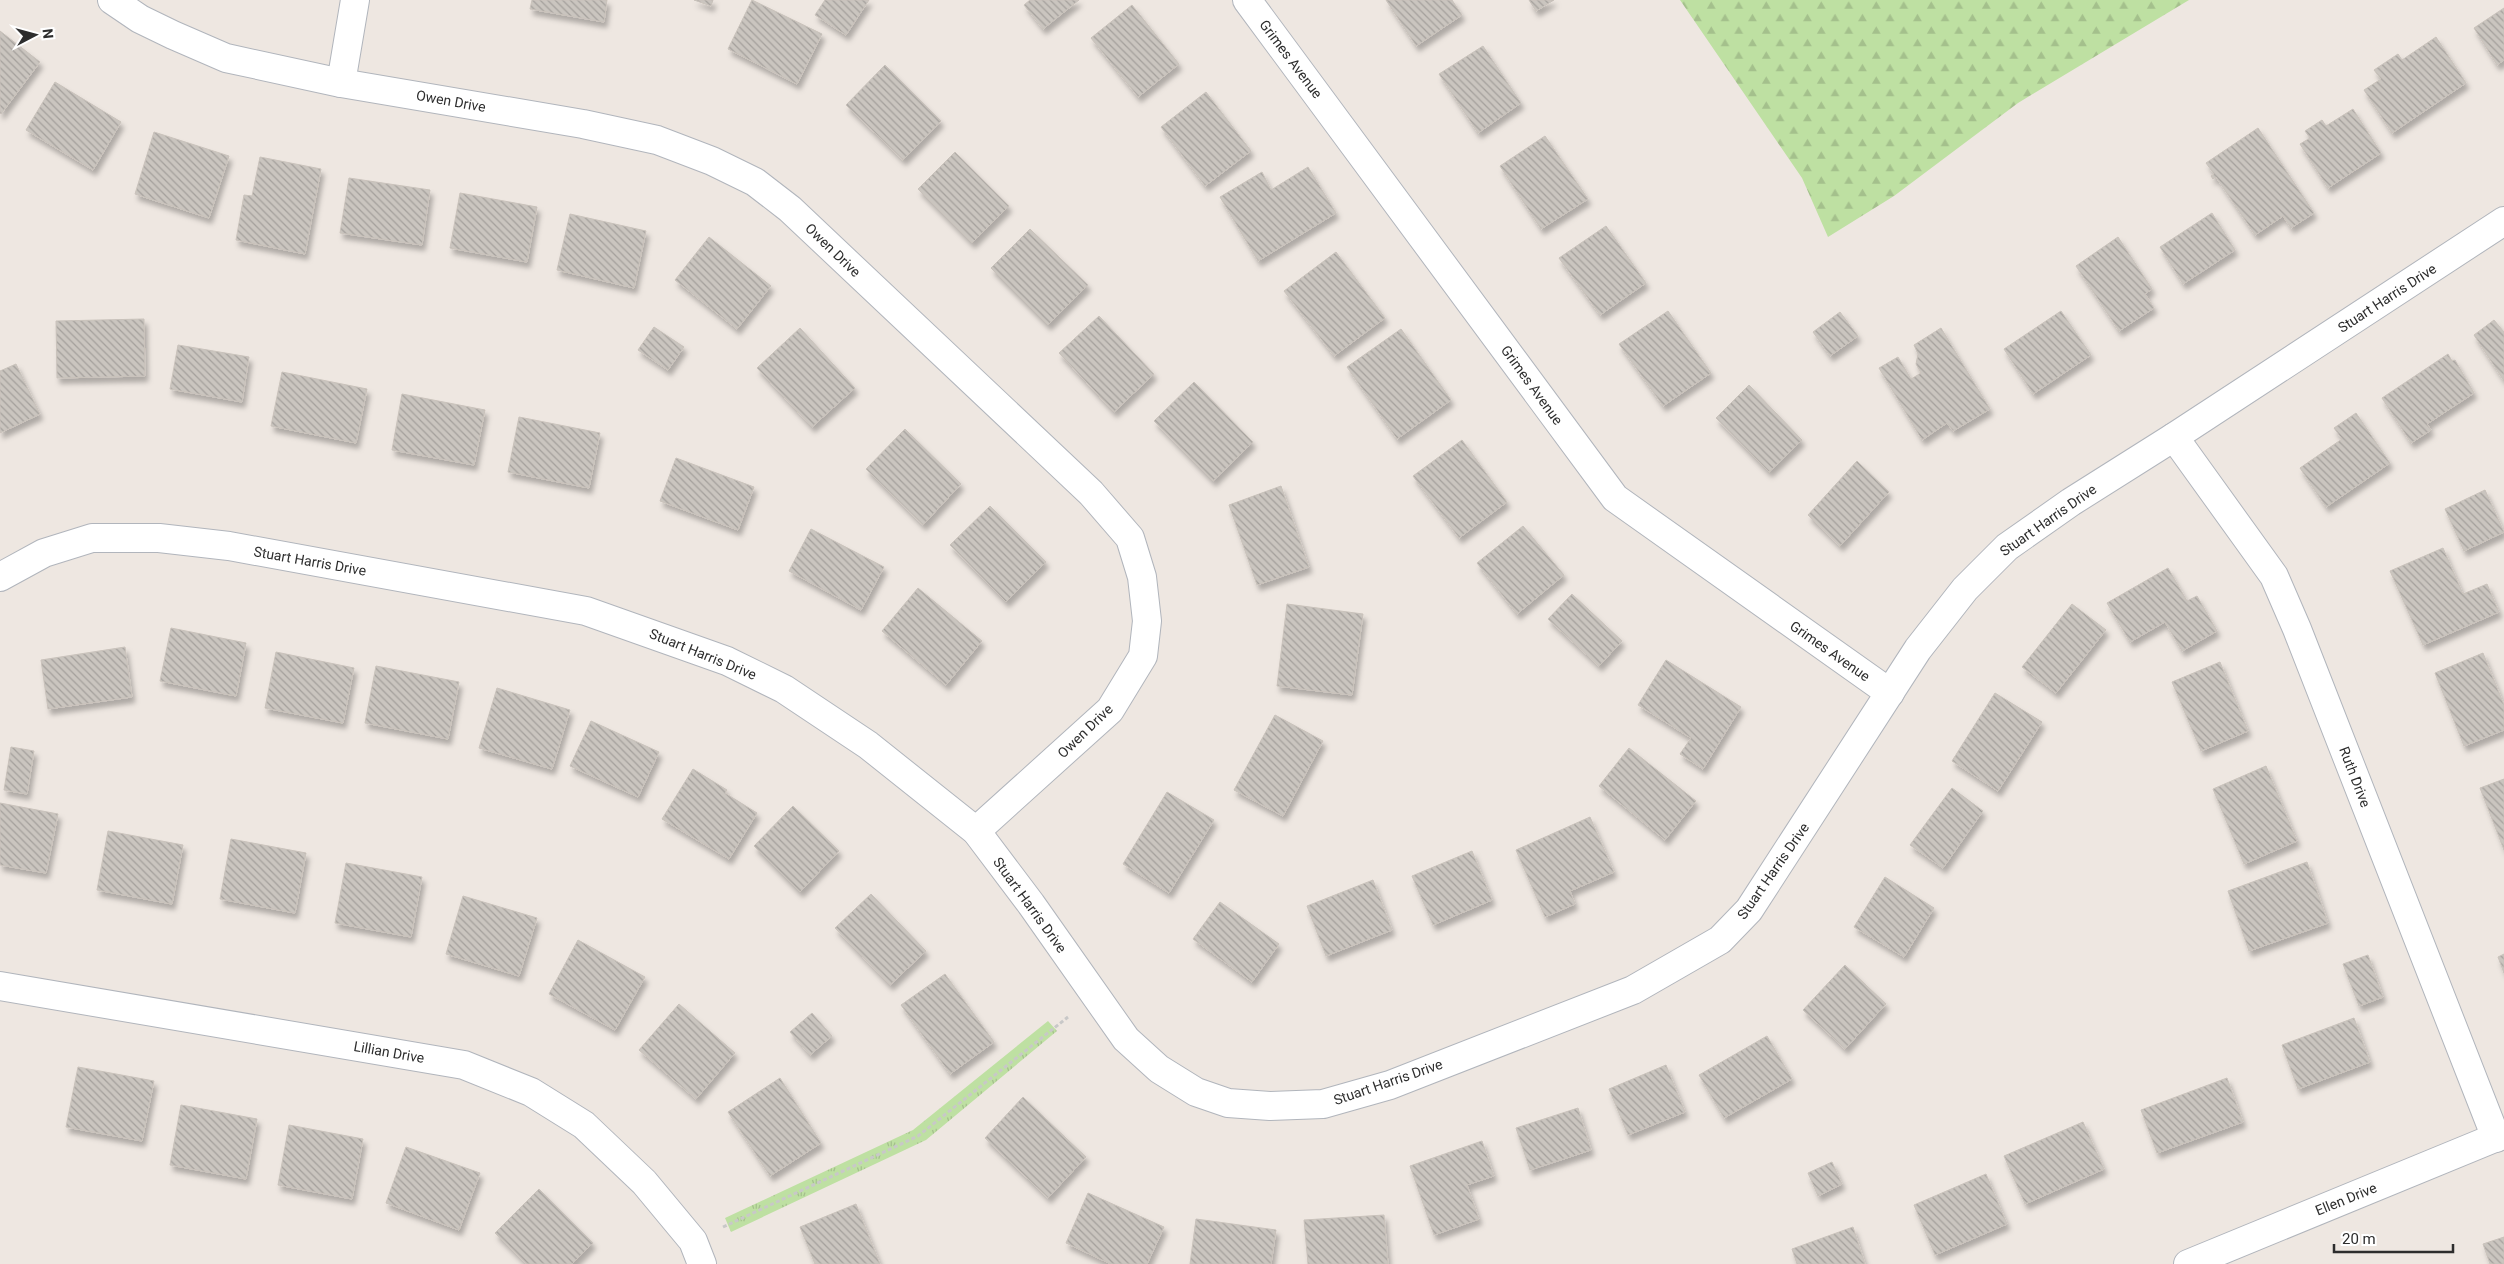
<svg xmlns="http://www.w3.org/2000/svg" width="2504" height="1264" font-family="Roboto,sans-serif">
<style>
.forest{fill:url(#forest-firs)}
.park{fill:url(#park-tufts)}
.building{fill:url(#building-back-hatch);stroke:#c9c2bb;filter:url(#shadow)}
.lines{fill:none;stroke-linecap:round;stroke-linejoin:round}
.minor-casing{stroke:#b1b5bc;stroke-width:30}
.path{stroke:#c8c8c8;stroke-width:3;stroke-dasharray:4 2.5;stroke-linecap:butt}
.minor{stroke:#fff;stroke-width:28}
.labels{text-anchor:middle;stroke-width:4;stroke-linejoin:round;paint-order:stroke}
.street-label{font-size:14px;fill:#2d2d2d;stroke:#fff}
</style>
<defs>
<pattern id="forest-firs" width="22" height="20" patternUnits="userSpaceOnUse" patternTransform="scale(1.25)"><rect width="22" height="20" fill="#bee0a2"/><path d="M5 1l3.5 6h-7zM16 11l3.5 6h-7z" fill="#a4c08c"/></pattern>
<pattern id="park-tufts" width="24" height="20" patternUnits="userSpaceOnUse" patternTransform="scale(1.25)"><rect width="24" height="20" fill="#bee0a2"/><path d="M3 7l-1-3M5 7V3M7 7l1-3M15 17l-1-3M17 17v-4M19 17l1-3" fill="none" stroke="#a4c08c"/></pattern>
<pattern id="building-back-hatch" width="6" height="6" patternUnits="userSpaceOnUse" patternTransform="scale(1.25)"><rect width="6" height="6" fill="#cac5bf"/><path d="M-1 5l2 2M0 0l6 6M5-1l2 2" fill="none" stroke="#a4a09c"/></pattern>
<filter id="shadow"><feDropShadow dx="3" dy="5.5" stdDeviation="2.5" flood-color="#0004"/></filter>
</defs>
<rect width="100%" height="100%" fill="#eee7e1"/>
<polygon class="forest" points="1680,0 2189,0 2018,103 1894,196 1828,237 1802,178"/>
<polygon class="park" points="1048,1021 1057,1031 926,1140 731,1232 725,1218 913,1130"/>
<g class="building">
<polygon points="532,0 607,0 604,22 530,9"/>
<polygon points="694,0 713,0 711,6"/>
<polygon points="752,0 822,34 797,84 728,49"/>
<polygon points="825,0 869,0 846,35 815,15"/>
<polygon points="1030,0 1079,0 1043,29 1024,5"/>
<polygon points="1386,0 1452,0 1462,15 1416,46"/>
<polygon points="1529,0 1554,0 1536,11"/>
<polygon points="1132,5 1179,64 1138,97 1091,38"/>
<polygon points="2504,8 2504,60 2497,65 2474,28"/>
<polygon points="0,31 40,62 1,114 0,113"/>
<polygon points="2436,37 2466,83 2392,133 2364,90 2381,79 2374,70 2398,54 2402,60"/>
<polygon points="1483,46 1521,103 1478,133 1439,74"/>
<polygon points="885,65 941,121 903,160 846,105"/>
<polygon points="55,82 121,122 93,170 26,130"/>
<polygon points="1206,92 1251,151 1205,186 1161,127"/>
<polygon points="2353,109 2381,153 2328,188 2300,144 2310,138 2305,131 2322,120 2326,126"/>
<polygon points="2258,128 2314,213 2291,228 2283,216 2255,235 2216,177 2213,179 2211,176 2214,174 2206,163"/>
<polygon points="154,132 229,156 209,218 135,194"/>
<polygon points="1545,136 1588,199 1541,229 1500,166"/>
<polygon points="955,152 1009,206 972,243 918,189"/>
<polygon points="260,157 321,169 305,254 236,240 244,195 252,196"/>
<polygon points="1308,167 1336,213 1258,261 1220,197 1262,172 1271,190"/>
<polygon points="349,178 430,190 422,245 340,233"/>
<polygon points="460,193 537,207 527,262 450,248"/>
<polygon points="2212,213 2235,250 2183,284 2160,247"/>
<polygon points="570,214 646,231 634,288 557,270"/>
<polygon points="1606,226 1646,283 1600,315 1559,258"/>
<polygon points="1030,229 1088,285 1048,325 991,268"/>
<polygon points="709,237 771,286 737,329 675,280"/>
<polygon points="2118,237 2152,289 2145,294 2154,308 2119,331 2076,266"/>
<polygon points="1336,252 1385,318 1334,356 1284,291"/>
<polygon points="1668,311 1711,373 1663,406 1619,344"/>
<polygon points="2061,311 2091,355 2033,394 2004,349"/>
<polygon points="1840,312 1858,336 1830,356 1813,332"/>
<polygon points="1099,316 1154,374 1114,412 1059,353"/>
<polygon points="144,319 145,376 57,378 56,321"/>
<polygon points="2494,320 2504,332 2504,381 2474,335"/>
<polygon points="654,327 684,347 668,370 638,350"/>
<polygon points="800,328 855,388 812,427 757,368"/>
<polygon points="1941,328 1990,409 1953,431 1947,423 1922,440 1879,368 1898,357 1911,379 1921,373 1916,364 1918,354 1914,345"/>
<polygon points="1401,329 1451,400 1397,439 1347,367"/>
<polygon points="178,345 249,357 242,402 170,389"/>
<polygon points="2448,354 2452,361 2455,360 2474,393 2427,424 2431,430 2411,443 2382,398"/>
<polygon points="16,364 40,414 0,433 0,371"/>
<polygon points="282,372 367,389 356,443 271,426"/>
<polygon points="1194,382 1253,442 1213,481 1154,421"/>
<polygon points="1749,385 1802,440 1769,472 1716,418"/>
<polygon points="402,394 485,410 474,465 392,450"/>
<polygon points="2356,413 2390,463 2326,507 2300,468 2342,439 2334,428"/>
<polygon points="519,417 600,433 589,488 508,472"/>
<polygon points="905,429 961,484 923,525 866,469"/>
<polygon points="1462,440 1507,502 1459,538 1413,476"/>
<polygon points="676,458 754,487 738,530 660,501"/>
<polygon points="1857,461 1889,492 1840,546 1808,515"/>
<polygon points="1281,486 1309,567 1257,585 1229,505"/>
<polygon points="2485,490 2504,532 2464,551 2445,509"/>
<polygon points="990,506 1046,562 1006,602 950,545"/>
<polygon points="1523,526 1564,575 1517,614 1477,563"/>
<polygon points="811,529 884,567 861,610 789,571"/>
<polygon points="2443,548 2463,594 2487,584 2499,612 2423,645 2390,571"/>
<polygon points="2168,568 2187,601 2197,596 2217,631 2182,651 2165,622 2130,642 2107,603"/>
<polygon points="918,588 982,641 946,685 882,631"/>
<polygon points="1572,594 1622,641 1599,666 1548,619"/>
<polygon points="1287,604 1363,614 1352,695 1277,686"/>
<polygon points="2072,604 2106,630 2056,693 2022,667"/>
<polygon points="171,628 246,643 236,696 160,681"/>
<polygon points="125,647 132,697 48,709 41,660"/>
<polygon points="276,652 354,668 343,723 265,708"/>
<polygon points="2483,653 2504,705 2504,730 2464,746 2435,673"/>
<polygon points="1666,660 1741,707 1703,769 1680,754 1691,738 1638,705"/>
<polygon points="2220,662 2248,731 2201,751 2172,682"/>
<polygon points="376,666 459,682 448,739 365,723"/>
<polygon points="497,688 570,710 552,769 479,748"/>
<polygon points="1995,693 2042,722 1998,791 1952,761"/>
<polygon points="1275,715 1323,741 1283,816 1234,790"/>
<polygon points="591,721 659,752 638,797 570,766"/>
<polygon points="11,747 34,751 27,794 4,790"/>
<polygon points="1629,748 1696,801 1665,840 1599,786"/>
<polygon points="2266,766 2297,841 2244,864 2213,789"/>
<polygon points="693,769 727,790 725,793 757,813 729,859 662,819"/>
<polygon points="2504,779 2504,850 2480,788"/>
<polygon points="1952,788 1983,811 1943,868 1910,845"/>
<polygon points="1167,792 1214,820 1169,893 1123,864"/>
<polygon points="0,803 58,814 46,873 0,865"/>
<polygon points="793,806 839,851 800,892 754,846"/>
<polygon points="1590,817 1614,872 1570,891 1575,904 1545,917 1516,850"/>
<polygon points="108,831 183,845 172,904 97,890"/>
<polygon points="231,839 306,853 295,913 220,899"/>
<polygon points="1472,851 1492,900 1433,925 1412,876"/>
<polygon points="2307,862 2328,923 2249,951 2228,891"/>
<polygon points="346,863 422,877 411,937 335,923"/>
<polygon points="1885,877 1934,908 1904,957 1854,927"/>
<polygon points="1373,880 1392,930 1326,956 1307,906"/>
<polygon points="871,894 926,951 890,985 835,928"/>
<polygon points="463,896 537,918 519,976 446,954"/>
<polygon points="1220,902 1279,944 1252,982 1193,939"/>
<polygon points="578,940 645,977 615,1030 549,994"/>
<polygon points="2504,954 2504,973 2498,957"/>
<polygon points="2368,955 2383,997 2359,1006 2343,964"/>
<polygon points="1845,965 1886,1004 1845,1049 1803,1010"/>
<polygon points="945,974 994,1042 950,1074 901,1005"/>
<polygon points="679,1004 735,1053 696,1099 639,1050"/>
<polygon points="812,1013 832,1036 810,1055 790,1032"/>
<polygon points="2354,1018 2370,1062 2298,1089 2282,1045"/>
<polygon points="1767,1036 1792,1079 1724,1118 1699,1075"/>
<polygon points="1666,1065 1685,1112 1628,1135 1609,1089"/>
<polygon points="78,1067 154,1081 142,1141 66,1127"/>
<polygon points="780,1078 821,1143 770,1176 728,1112"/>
<polygon points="2227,1078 2243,1122 2157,1153 2141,1110"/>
<polygon points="1023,1097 1086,1157 1048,1198 985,1138"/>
<polygon points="181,1105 257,1119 246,1179 170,1165"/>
<polygon points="1578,1108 1591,1150 1530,1170 1516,1128"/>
<polygon points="2083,1122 2104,1169 2025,1204 2004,1156"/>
<polygon points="289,1125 363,1139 352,1199 278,1185"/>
<polygon points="1482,1141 1494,1176 1467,1185 1479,1219 1434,1235 1410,1166"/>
<polygon points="406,1147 480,1173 459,1230 386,1203"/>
<polygon points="1832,1162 1842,1184 1818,1196 1808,1173"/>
<polygon points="1986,1174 2007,1224 1935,1255 1914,1205"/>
<polygon points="539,1189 593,1243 572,1264 527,1264 495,1233"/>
<polygon points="1088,1193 1164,1227 1147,1264 1111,1264 1066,1243"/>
<polygon points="856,1204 880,1264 815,1264 800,1227"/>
<polygon points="1384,1215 1388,1264 1308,1264 1304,1220"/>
<polygon points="1196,1219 1276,1230 1271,1264 1190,1264"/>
<polygon points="1853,1227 1865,1264 1797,1264 1792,1249"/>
<polygon points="2504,1237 2504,1264 2490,1264 2483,1244"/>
</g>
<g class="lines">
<g class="minor-casing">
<g id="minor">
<polyline points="112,0 140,19 173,35 226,58 341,83 583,124 657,140 712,161 755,182 790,209 1091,493 1130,538 1142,577 1147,621 1143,656 1110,710 976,831"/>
<polyline points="1247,0 1615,498 1890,693"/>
<polyline points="341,83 355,0"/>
<polyline points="2174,437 2274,576 2297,629 2496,1138"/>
<polyline points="0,577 44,553 92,538 159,538 229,546 586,611 727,661 784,689 868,745 976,831 1031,904 1126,1039 1159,1069 1196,1092 1228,1103 1270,1106 1323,1104 1390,1085 1633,990 1720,940 1749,910 1918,649 1965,589 2007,547 2071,502 2174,437 2504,221"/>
<polyline points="0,986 464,1065 531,1092 584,1125 644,1182 693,1241 702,1264"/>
<polyline points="2188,1264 2504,1134"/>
</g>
</g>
<polyline class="path" points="723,1227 918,1136 1068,1017"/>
<use href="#minor" class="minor"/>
</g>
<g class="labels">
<g class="street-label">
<text transform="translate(1291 59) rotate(53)" y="5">Grimes Avenue</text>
<text transform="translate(451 101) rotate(10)" y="5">Owen Drive</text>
<text transform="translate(833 250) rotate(44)" y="5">Owen Drive</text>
<text transform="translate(2387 298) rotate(-33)" y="5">Stuart Harris Drive</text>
<text transform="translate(1532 385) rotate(54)" y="5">Grimes Avenue</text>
<text transform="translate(2048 520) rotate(-35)" y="5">Stuart Harris Drive</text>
<text transform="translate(310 561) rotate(10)" y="5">Stuart Harris Drive</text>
<text transform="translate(1830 651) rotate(35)" y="5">Grimes Avenue</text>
<text transform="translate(703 654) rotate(22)" y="5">Stuart Harris Drive</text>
<text transform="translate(1085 731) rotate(-44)" y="5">Owen Drive</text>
<text transform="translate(2355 777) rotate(69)" y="5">Ruth Drive</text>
<text transform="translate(1773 871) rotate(-55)" y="5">Stuart Harris Drive</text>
<text transform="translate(1030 905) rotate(54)" y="5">Stuart Harris Drive</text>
<text transform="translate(389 1052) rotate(10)" y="5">Lillian Drive</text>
<text transform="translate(1388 1082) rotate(-19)" y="5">Stuart Harris Drive</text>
<text transform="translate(2346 1199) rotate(-22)" y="5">Ellen Drive</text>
</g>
</g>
<g transform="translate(35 35) rotate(84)" stroke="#ffffff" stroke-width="4" paint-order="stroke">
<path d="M0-4L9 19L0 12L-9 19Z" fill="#2d2d2d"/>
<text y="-8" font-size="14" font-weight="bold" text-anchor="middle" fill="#2d2d2d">N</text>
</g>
<path d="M2334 1244v8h119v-8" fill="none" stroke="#2d2d2d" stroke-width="2.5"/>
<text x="2342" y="1244" font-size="15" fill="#2d2d2d" stroke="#ffffff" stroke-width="4" paint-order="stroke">20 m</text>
</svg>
